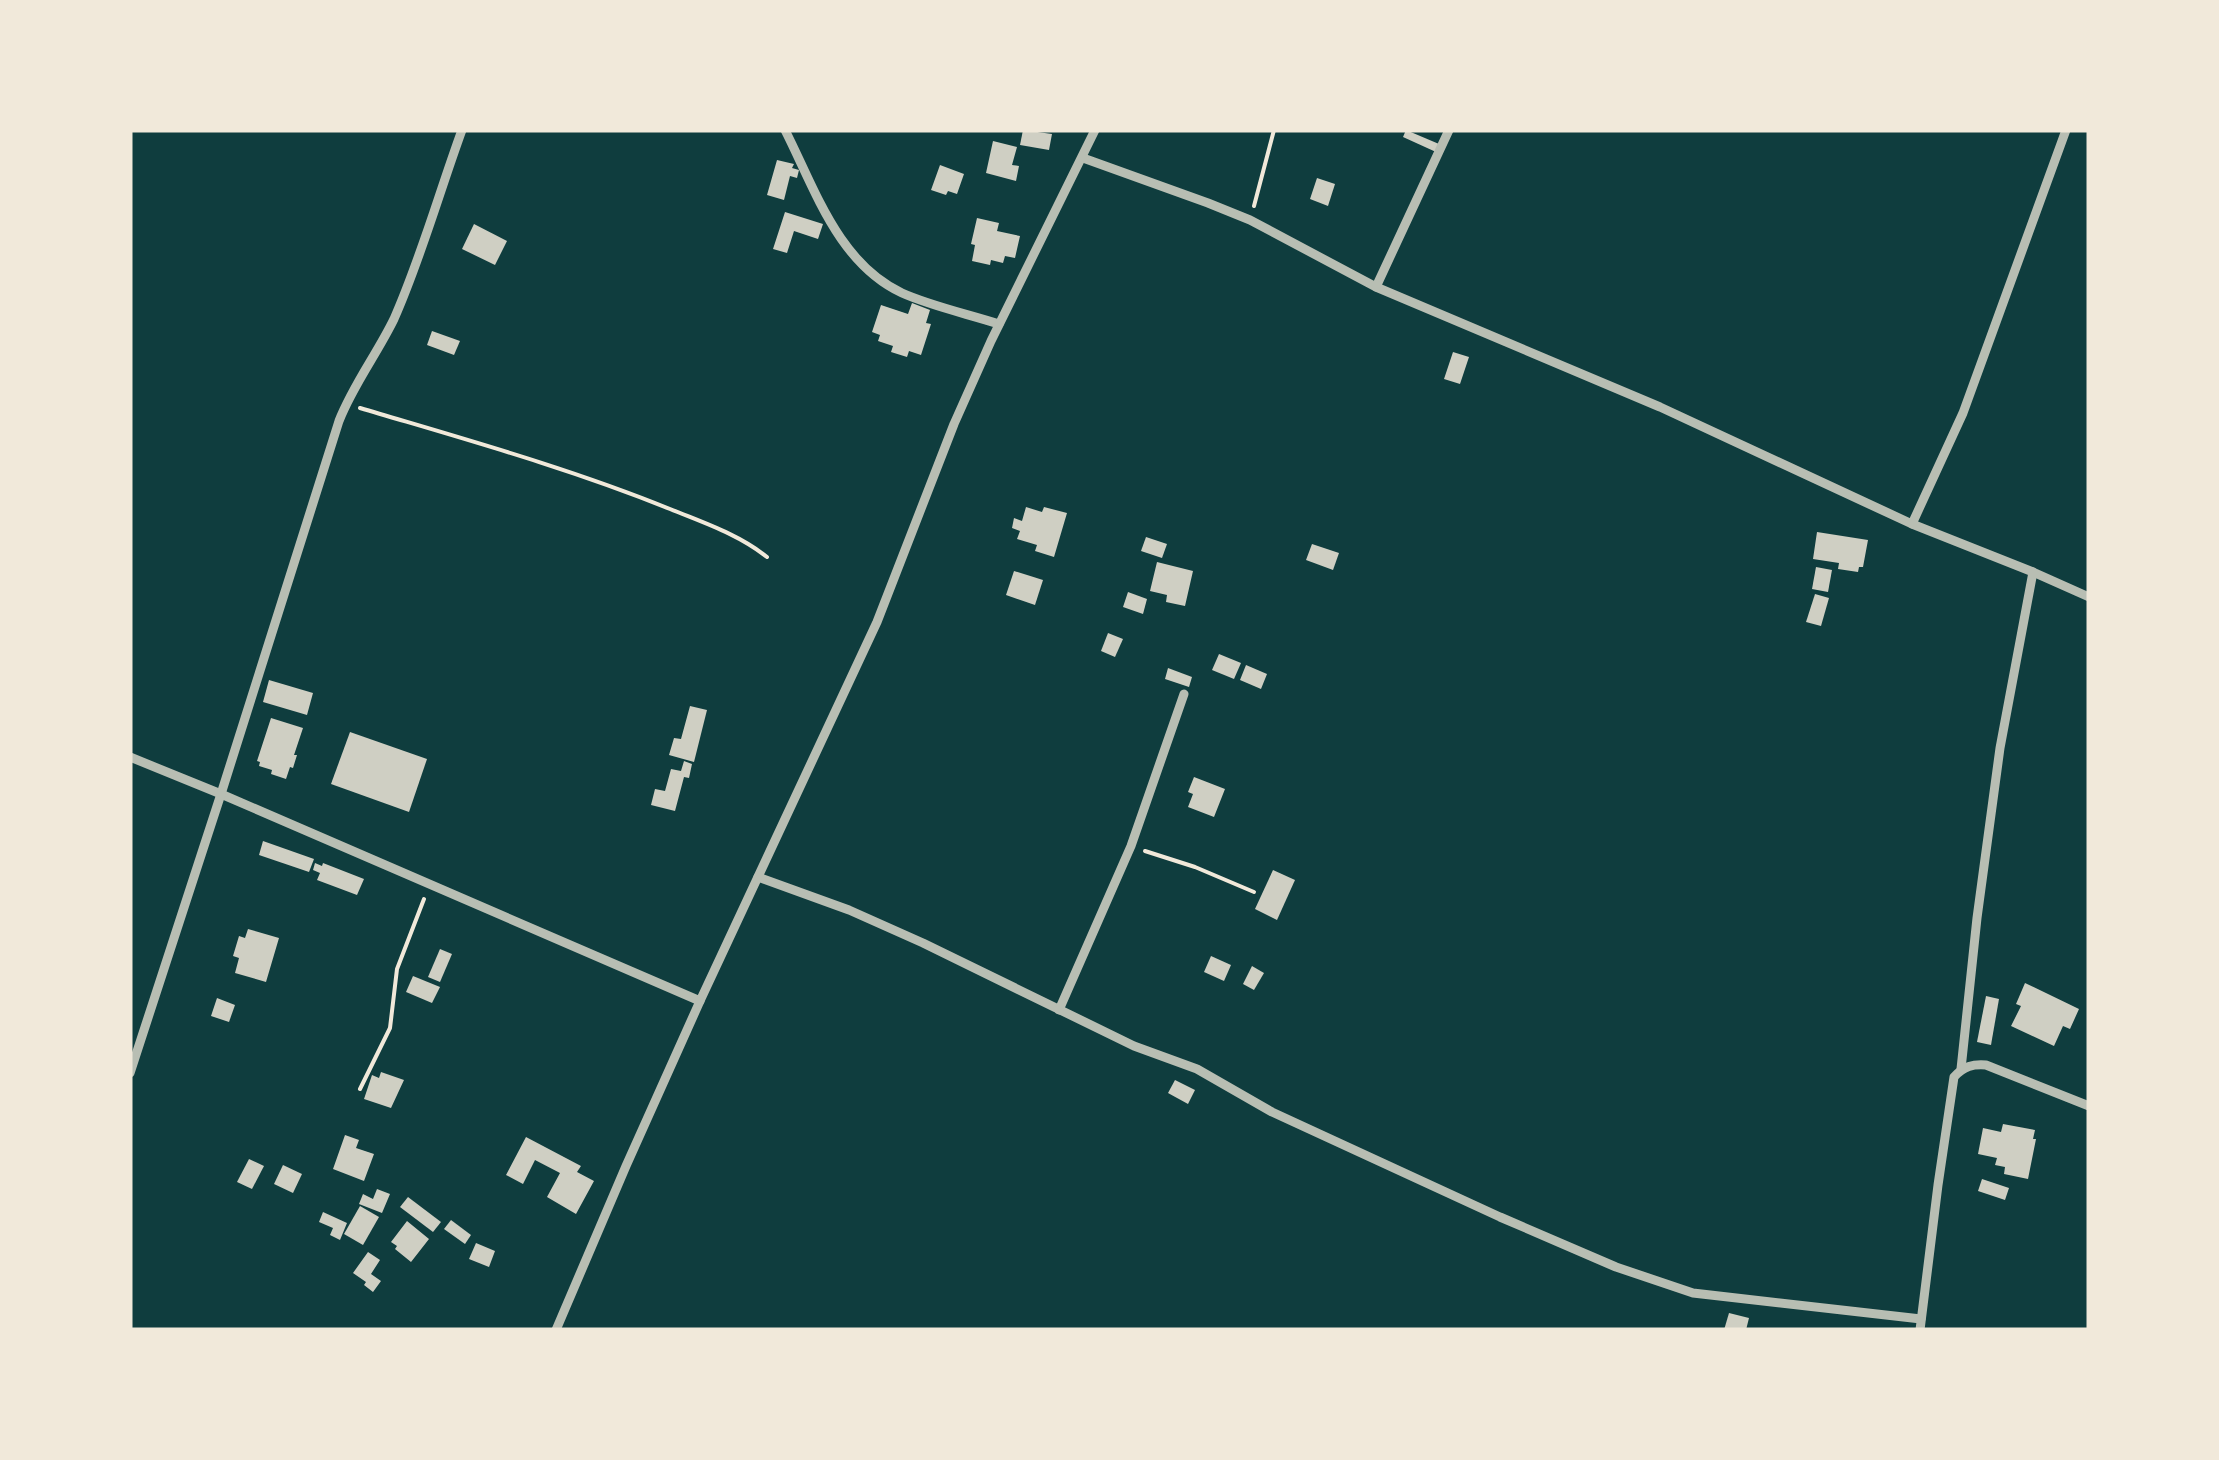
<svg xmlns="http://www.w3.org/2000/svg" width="2219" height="1460" font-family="'PT Serif',serif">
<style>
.building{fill:#cfcfc3}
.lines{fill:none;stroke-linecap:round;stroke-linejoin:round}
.path{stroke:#f1e9da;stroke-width:4}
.minor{stroke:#b8beb3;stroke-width:9}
</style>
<rect width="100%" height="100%" fill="#0f3d3e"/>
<g class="building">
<polygon points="1023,130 1052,134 1049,150 1020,145"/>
<polygon points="1406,130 1439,144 1436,152 1403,137"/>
<polygon points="993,141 1017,147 1012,165 1019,166 1016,181 986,173"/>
<polygon points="777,160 794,164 792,168 799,170 797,178 790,176 784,200 767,195"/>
<polygon points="940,165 964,174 957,194 948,191 946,195 931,190"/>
<polygon points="1317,178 1335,184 1328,206 1310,199"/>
<polygon points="785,212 823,224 818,239 794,231 787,253 773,249"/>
<polygon points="977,218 999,223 997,231 1020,236 1015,258 1005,256 1003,263 991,260 990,265 972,261 975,245 971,244"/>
<polygon points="474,224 507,241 495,265 462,249"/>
<polygon points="912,303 930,310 926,323 931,324 921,355 909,351 907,357 891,352 893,346 878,341 880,335 872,332 881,305 908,314"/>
<polygon points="432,331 460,341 454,355 427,345"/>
<polygon points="1453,352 1469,357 1460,384 1444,379"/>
<polygon points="1026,507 1042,512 1044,507 1067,513 1054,557 1035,551 1037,545 1017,539 1020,531 1012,528 1014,518 1022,521"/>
<polygon points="1817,532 1868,540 1863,567 1859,567 1858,572 1838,569 1839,563 1813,559"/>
<polygon points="1146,537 1167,544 1162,558 1141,551"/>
<polygon points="1312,544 1339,553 1333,570 1306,560"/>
<polygon points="1157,562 1193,571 1185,606 1166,602 1167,595 1150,591"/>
<polygon points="1816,567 1832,570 1828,592 1812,589"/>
<polygon points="1014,571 1043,580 1035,605 1006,595"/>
<polygon points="1128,592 1147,599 1143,614 1123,607"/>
<polygon points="1815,594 1829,598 1821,626 1806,622"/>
<polygon points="1108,633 1123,639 1115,657 1101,651"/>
<polygon points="1219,654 1241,663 1234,679 1212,670"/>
<polygon points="1246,665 1267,674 1261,689 1240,680"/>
<polygon points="1168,668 1192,677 1189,687 1165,679"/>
<polygon points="269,680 313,693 307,715 263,702"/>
<polygon points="690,706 707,710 694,762 669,755 674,738 681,739"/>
<polygon points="271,718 303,728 294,755 297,755 293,768 290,767 286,779 271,774 272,770 259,766 260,762 257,761"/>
<polygon points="350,732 427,759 409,812 331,784"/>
<polygon points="684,761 692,764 689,778 684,777 675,811 651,805 655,789 665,791 671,769 681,771"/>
<polygon points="1194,777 1225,789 1214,817 1188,807 1193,794 1188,792"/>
<polygon points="263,841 314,859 309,872 259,855"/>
<polygon points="315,863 322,866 323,863 364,879 357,895 317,880 320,873 313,870"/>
<polygon points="1273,870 1295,880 1277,920 1255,909"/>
<polygon points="248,929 279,938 266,982 235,973 239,958 233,956 239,936 245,938"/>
<polygon points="440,949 452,954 440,982 428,977"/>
<polygon points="1211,956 1231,965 1224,981 1204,972"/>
<polygon points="1252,966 1264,973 1254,990 1243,984"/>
<polygon points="413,976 440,987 432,1003 406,992"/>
<polygon points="2025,983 2079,1009 2070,1029 2063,1026 2054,1046 2011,1026 2021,1006 2016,1004"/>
<polygon points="1986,996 1999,999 1991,1045 1977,1042"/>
<polygon points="217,998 235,1005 229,1022 211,1016"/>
<polygon points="381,1072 404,1080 391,1108 364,1099 372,1075 379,1078"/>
<polygon points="1175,1080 1195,1090 1188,1104 1168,1093"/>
<polygon points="2003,1124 2035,1130 2033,1139 2036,1139 2028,1179 2004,1174 2005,1167 1995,1165 1997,1158 1978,1154 1983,1128 2001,1132"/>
<polygon points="345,1135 359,1140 356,1148 374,1154 364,1181 333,1169"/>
<polygon points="526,1137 581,1166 577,1172 594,1181 576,1214 547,1197 560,1173 535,1160 523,1184 506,1175"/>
<polygon points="249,1159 264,1166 252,1189 237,1182"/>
<polygon points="283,1165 302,1174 293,1193 274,1184"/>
<polygon points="1982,1179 2009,1188 2005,1200 1978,1191"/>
<polygon points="377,1189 390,1194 382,1213 359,1204 363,1194 373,1199"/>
<polygon points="408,1197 441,1222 433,1232 400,1207"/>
<polygon points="360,1206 379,1217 363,1245 344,1234"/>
<polygon points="323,1212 347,1223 340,1240 330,1235 333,1228 319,1222"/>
<polygon points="451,1220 471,1235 465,1244 444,1229"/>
<polygon points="407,1221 429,1239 411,1262 395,1249 397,1246 391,1242"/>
<polygon points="476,1243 495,1251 489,1267 469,1259"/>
<polygon points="368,1252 380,1260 371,1274 381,1281 373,1292 364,1285 366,1282 353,1273"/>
<polygon points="1729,1313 1749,1318 1746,1330 1724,1330"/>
</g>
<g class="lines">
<g class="path">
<polyline points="1254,206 1274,130"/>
<path d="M360 408C464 439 569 468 670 509 704 523 738 534 767 557"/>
<polyline points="1145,851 1195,867 1254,892"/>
<polyline points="360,1089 390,1028 397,969 424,899"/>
</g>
<g class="minor">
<path d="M785 130C815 189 838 263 902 293 931 306 968 314 999 324"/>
<polyline points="1083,158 1208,203 1250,220 1376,287 1660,407 1912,524 2033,572 2089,597"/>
<polyline points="1376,287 1449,130"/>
<polyline points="1912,524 1963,413 2066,130"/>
<polyline points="130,757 221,794 700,1001"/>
<polyline points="758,877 849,910 923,943 1134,1046 1197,1069 1272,1112 1500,1217 1616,1267 1693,1293 1921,1319"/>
<polyline points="1059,1010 1131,846 1184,694"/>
<polyline points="1961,1069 1977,918 2000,748 2033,572"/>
<path d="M130 1073 221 794 339 421C353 385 377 354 394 319 421 258 439 193 462 130"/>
<polyline points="556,1330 626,1166 700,1001 877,622 954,424 991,341 1095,130"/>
<path d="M1920 1330 1938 1185 1954 1077C1964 1066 1973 1064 1986 1065L2089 1106"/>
</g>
</g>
<rect width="2219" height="1460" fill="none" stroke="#f1e9da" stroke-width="265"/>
</svg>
